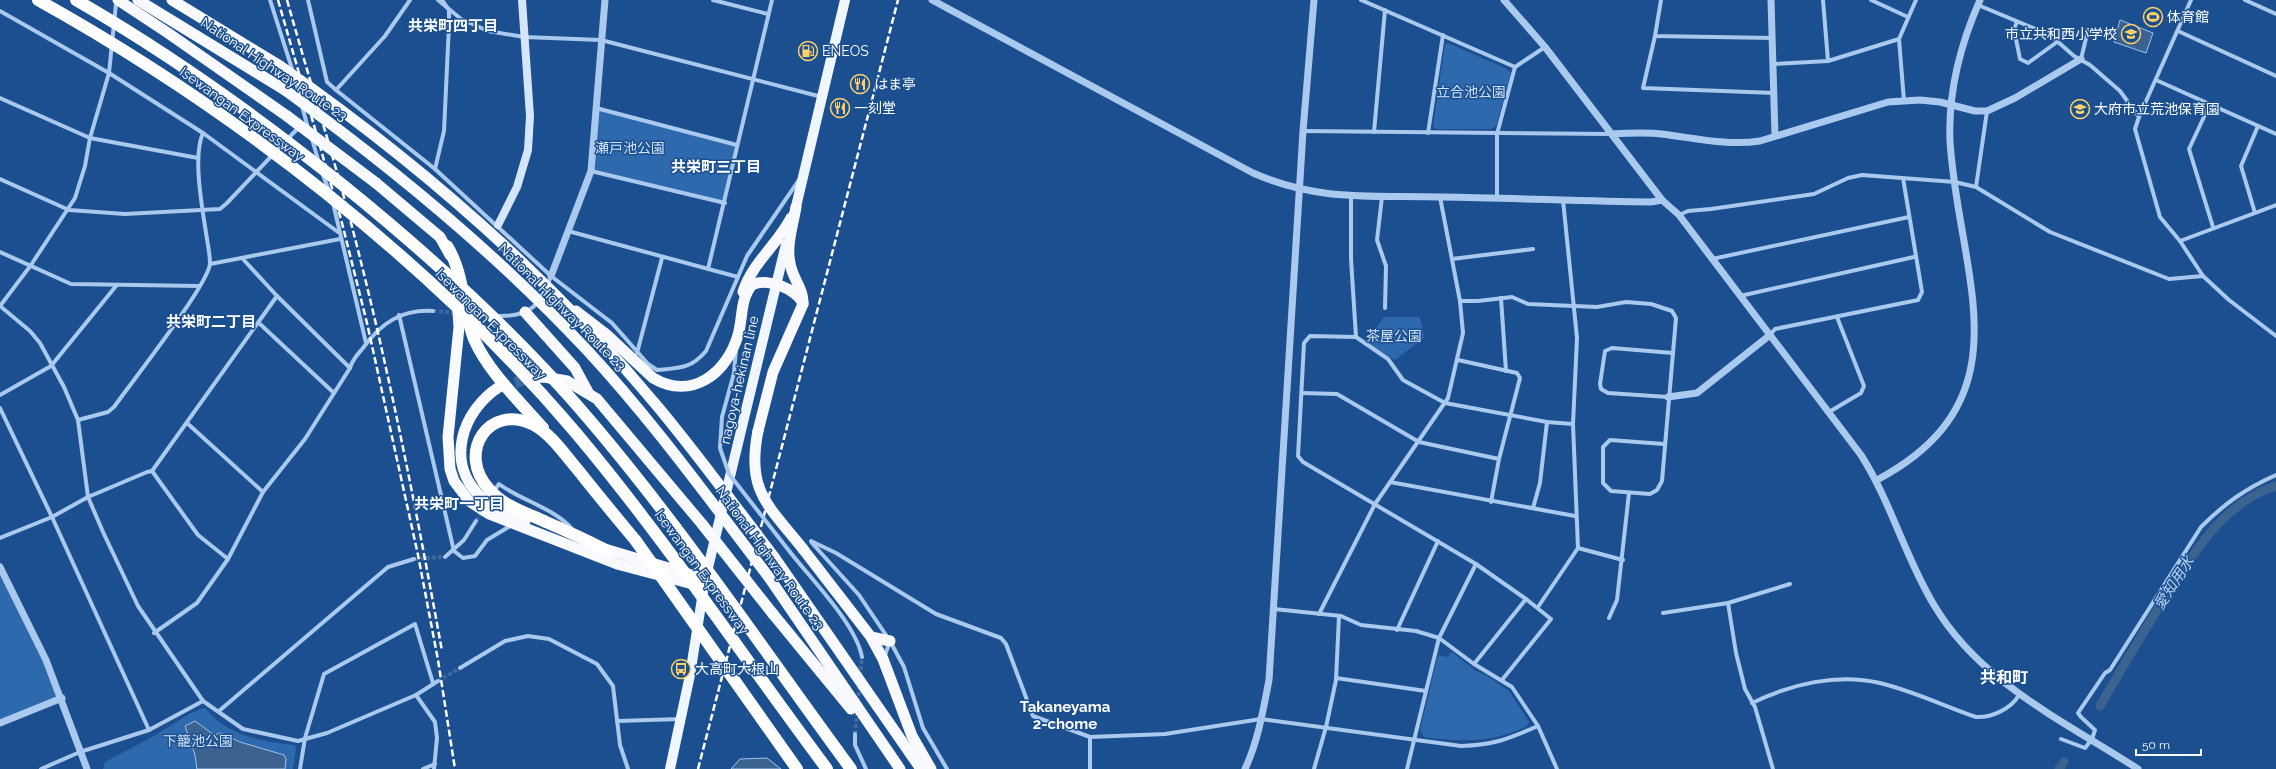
<svg xmlns="http://www.w3.org/2000/svg" width="2276" height="769" font-family="Raleway,'Noto Sans JP',sans-serif">
<style>
.green{fill:#2e69ad}
.water{fill:#3c6290;stroke:#9cc4f0}
.lines{fill:none;stroke-linecap:round;stroke-linejoin:round}
.canal{stroke:#3c6290;stroke-width:9}
.minor-tunnel{stroke:#3d69a0;stroke-width:4;stroke-dasharray:4 2;stroke-linecap:butt}
.trunk-tunnel{stroke:#3d69a0;stroke-width:11;stroke-dasharray:11 5.5;stroke-linecap:butt}
.minor{stroke:#a9c9ee;stroke-width:4}
.tertiary{stroke:#a9c9ee;stroke-width:7}
.secondary{stroke:#d6e6fa;stroke-width:8}
.primary{stroke:#f0f6ff;stroke-width:10}
.trunk{stroke:#f8faff;stroke-width:11}
.motorway{stroke:#fff;stroke-width:12}
.rail{stroke:#fff;stroke-width:2.5;stroke-dasharray:7 3;stroke-linecap:butt}
.minor-bridge{stroke:#a9c9ee;stroke-width:4}
.trunk-bridge{stroke:#f8faff;stroke-width:11}
.motorway-bridge{stroke:#fff;stroke-width:12}
.labels{text-anchor:middle;stroke-width:3;stroke-linejoin:round;paint-order:stroke}
.poi-label{font-size:14px;fill:#fff;stroke:#1b4f8f;text-anchor:start}
.street-label{font-size:14px;fill:#fff;stroke:#1b4f8f}
.park-label{font-size:14px;fill:#cfe3fa;stroke:#1b4f8f}
.neighbourhood-label{font-size:15px;font-weight:bold;fill:#fff;stroke:#1b4f8f}
.water-label{font-size:15px;font-style:italic;fill:#b5d3f5;stroke:#1b4f8f}
.quarter-label{font-size:16px;font-weight:bold;fill:#fff;stroke:#1b4f8f}
</style>
<rect width="100%" height="100%" fill="#1b4f8f"/>
<g class="green">
<polygon points="1448,43 1507,69 1511,73 1496,126 1491,129 1436,129 1433,126 1445,44"/>
<polygon points="596,108 737,145 725,203 591,171"/>
<polygon points="1384,317 1420,317 1424,338 1395,360 1366,342"/>
<polygon points="0,562 46,660 62,698 0,723"/>
<path d="M1452 652 1476 671 1487 676 1509 691 1529 722 1527 726C1493 743 1460 742 1424 737L1420 730 1438 655 1447 657Z"/>
<path d="M205 708C226 735 263 742 295 745L296 749 293 769H103L105 762 152 737 191 713Z"/>
</g>
<g class="water">
<polygon points="2120,20 2153,33 2146,53 2114,42"/>
<polygon points="195,721 214,735 221,733 240,742 284,755 286,759 285,769 197,769 195,755 185,726"/>
<polygon points="767,758 781,769 731,769 740,759"/>
</g>
<g class="lines">
<g class="canal">
<path d="M2100 706C2122 668 2144 630 2168 593 2196 550 2224 502 2276 486"/>
<polyline points="2059,769 2064,762"/>
</g>
<g class="minor-tunnel">
<polyline points="433,311 458,313"/>
<polyline points="469,315 484,316"/>
<polyline points="476,521 483,511"/>
<polyline points="414,559 445,557"/>
<polyline points="860,676 862,657"/>
<polyline points="438,681 460,668"/>
<polyline points="858,702 860,685"/>
<polyline points="855,734 857,711"/>
</g>
<polyline class="trunk-tunnel" points="499,387 532,378"/>
<g class="minor">
<polyline points="270,0 293,72"/>
<polyline points="308,0 327,82 336,90 385,36 410,0"/>
<polyline points="438,0 461,19 488,31 524,37 601,40 822,97"/>
<polyline points="713,0 768,14"/>
<polyline points="1361,0 1515,67"/>
<polyline points="1661,0 1655,36 1773,38"/>
<polyline points="1823,0 1828,61"/>
<polyline points="1871,0 1908,17"/>
<polyline points="2245,0 2276,14"/>
<polyline points="1978,5 2050,35 2074,56 2090,65 2120,91 2139,117 2135,129 2160,217 2180,241 2203,276 2229,300 2276,336"/>
<polyline points="0,11 109,73 203,133 338,232"/>
<polyline points="2017,22 2014,29 2020,59 2028,63 2057,42"/>
<polyline points="2178,31 2276,76"/>
<polyline points="1655,36 1643,88 1775,93"/>
<polyline points="2081,59 2088,30"/>
<polyline points="1774,64 1828,61 1899,39"/>
<polyline points="295,79 300,97"/>
<polyline points="2156,80 2276,134"/>
<path d="M336 90 435 169 551 276 612 323 648 364 657 370C679 368 691 369 706 351L747 256 799 180"/>
<polyline points="0,98 90,138 198,158"/>
<polyline points="1904,101 1899,39 1916,0"/>
<polyline points="2210,104 2189,149 2213,227"/>
<polyline points="302,106 308,128"/>
<polyline points="596,108 737,145"/>
<polyline points="2139,117 2191,0"/>
<polyline points="1303,131 1611,134"/>
<polyline points="1374,132 1385,10"/>
<polyline points="1428,133 1443,35"/>
<polyline points="312,139 319,163"/>
<polyline points="435,169 444,131 449,25 449,10 442,0"/>
<polyline points="591,171 725,203"/>
<polyline points="323,175 329,191"/>
<polyline points="0,179 69,210 125,214 220,209 227,203 300,126"/>
<polyline points="1976,187 1987,111"/>
<polyline points="1351,195 1351,259 1356,337"/>
<polyline points="1382,197 1377,240 1386,266 1385,308"/>
<polyline points="1497,199 1497,134 1515,67 1545,47"/>
<polyline points="333,203 366,343"/>
<polyline points="2255,213 2241,166 2258,126"/>
<polyline points="1679,215 1688,211 1711,209 1814,194 1848,178 1862,175 1955,182 1976,187 2050,232 2169,279 2203,276"/>
<polyline points="568,231 738,277"/>
<polyline points="2180,241 2276,205"/>
<polyline points="0,252 71,284 199,286"/>
<polyline points="242,258 277,296 350,368"/>
<polyline points="1452,259 1533,249"/>
<polyline points="1712,259 1909,217"/>
<polyline points="210,264 340,239"/>
<polyline points="708,269 772,0"/>
<polyline points="1740,296 1914,257"/>
<polyline points="1501,298 1506,371"/>
<polyline points="1460,301 1478,301 1512,297 1528,304 1597,307 1626,302 1651,304 1672,311 1676,318 1662,481 1657,490 1650,494 1611,491 1603,483 1603,447 1610,440 1664,444"/>
<polyline points="0,306 30,331 40,343 64,387 78,420 88,497 103,532 138,606 203,701 243,729 298,741 327,733 416,695 438,681"/>
<polyline points="0,306 31,265 75,198 85,166 90,138 109,73 116,4"/>
<polyline points="399,315 454,551 463,558 475,556 487,540 512,525"/>
<path d="M497 316C530 317 540 306 551 276"/>
<polyline points="260,324 334,393"/>
<polyline points="1770,335 1775,329 1918,300 1922,292 1903,178"/>
<polyline points="637,353 662,258"/>
<polyline points="1458,360 1517,373 1520,378 1499,459 1491,502"/>
<polyline points="1302,393 1337,394 1419,442 1499,459"/>
<polyline points="0,395 51,366 116,286"/>
<polyline points="1668,397 1608,393 1601,389 1600,384 1605,351 1612,348 1673,353"/>
<polyline points="0,408 52,517 149,730"/>
<polyline points="1829,412 1861,393 1864,386 1837,317"/>
<polyline points="722,417 734,373 736,349"/>
<path d="M78 420 108 412 114 407C130 384 210 283 210 263 210 255 208 246 207 239 203 212 192 157 203 133"/>
<polyline points="187,423 263,492"/>
<polyline points="152,471 198,535 228,559"/>
<polyline points="1390,482 1575,516"/>
<path d="M496 488 499 484C520 500 556 509 572 529"/>
<polyline points="1533,508 1540,483 1547,422"/>
<polyline points="0,538 52,517 88,497 147,472 152,471 277,296"/>
<path d="M811 541 836 553 936 614 1001 638 1006 644 1033 716 1090 737 1165 734 1261 719 1461 746C1494 745 1508 739 1538 726"/>
<polyline points="812,543 859,595 890,641 904,667 923,728 947,769"/>
<polyline points="1578,548 1623,560"/>
<path d="M790 552C811 579 856 624 862 657"/>
<polyline points="445,557 464,540 476,521"/>
<polyline points="1728,603 1736,653 1745,689 1755,707 1773,769"/>
<polyline points="1538,607 1578,548 1573,424 1577,338 1563,200"/>
<polyline points="1274,609 1341,616 1361,625 1416,631 1439,638 1474,664 1512,687 1538,726 1557,769"/>
<polyline points="1663,613 1728,603 1790,584"/>
<polyline points="1319,614 1375,504 1448,398 1463,333 1460,301 1440,197"/>
<polyline points="1609,618 1617,600 1629,493"/>
<polyline points="1397,630 1438,541"/>
<path d="M154 633 197 603 228 559 263 492 305 439 350 368C352 360 357 355 363 348 381 323 402 309 433 311"/>
<polyline points="884,658 890,641"/>
<polyline points="1474,664 1526,599 1476,564 1303,462 1298,456 1304,343 1310,336 1356,337 1388,359 1403,380 1445,403 1547,422 1573,424"/>
<polyline points="460,668 505,641 528,636 549,639 597,664 613,686 620,745 628,769"/>
<polyline points="1336,678 1426,691"/>
<polyline points="1502,680 1551,619 1526,599"/>
<polyline points="416,695 435,722 437,738 434,769"/>
<path d="M1752 703C1791 684 1837 673 1880 683 1913 691 1944 706 1976 717 1991 718 2011 709 2019 695"/>
<polyline points="219,711 388,567 414,559"/>
<polyline points="617,721 681,719"/>
<polyline points="855,734 855,745 866,769"/>
<polyline points="1090,737 1090,769"/>
<path d="M2061 739 2085 748 2092 739 2095 730 2081 717 2078 713 2105 673 2110 670 2201 527C2224 504 2246 488 2276 475"/>
<polyline points="41,769 80,752 149,730 203,701"/>
<polyline points="300,769 305,738 324,674 415,624 433,683"/>
<polyline points="423,769 435,764"/>
<polyline points="1314,769 1326,727 1336,680 1339,616"/>
<polyline points="1407,769 1439,638 1476,564"/>
</g>
<g class="tertiary">
<path d="M932 0 1253 173C1319 202 1372 195 1441 197 1511 198 1581 201 1651 202L1662 200"/>
<path d="M1504 0 1545 47 1662 200 1679 215 1861 455C1891 502 1905 557 1934 605 1980 683 2066 722 2138 769"/>
<polyline points="1771,0 1775,136"/>
<path d="M1612 134C1628 133 1645 132 1661 134 1696 138 1726 146 1760 141L1888 102 1920 100 1940 102 1975 111H1987L2015 98 2081 59"/>
<polyline points="551,276 591,171 605,0"/>
<polyline points="1668,397 1697,393 1770,335"/>
<path d="M1877 480C2031 398 1958 275 1950 141 1948 91 1960 45 1980 0"/>
<polyline points="0,567 46,660 87,769"/>
<polyline points="0,723 62,698"/>
<path d="M1245 769C1258 741 1263 711 1269 680L1303 131 1314 0"/>
</g>
<polyline class="secondary" points="498,225 517,187 528,150 530,116 522,0"/>
<g class="primary">
<polyline points="794,215 845,0"/>
<polyline points="706,576 786,244"/>
<polyline points="670,769 690,675 703,592"/>
</g>
<g class="trunk">
<polyline points="118,0 168,33 287,116"/>
<polyline points="138,0 285,90"/>
<polyline points="172,0 280,66"/>
<polyline points="376,183 440,237 450,255"/>
<polyline points="456,283 459,327 448,437 450,469 454,481 469,501 489,514 617,564 704,587"/>
<path d="M743 292C752 263 778 244 791 218"/>
<path d="M576 311 606 334 653 378C692 401 727 373 738 335 743 318 740 299 752 285 766 277 798 289 803 304"/>
<polyline points="525,312 575,368 588,392"/>
<polyline points="532,378 544,377 567,381 597,399 702,524"/>
<path d="M499 387C462 411 445 462 480 496 492 509 509 515 525 521"/>
<path d="M758 431 773 372 803 304C804 289 792 278 790 263 786 246 793 225 796 207"/>
<polyline points="598,547 705,579"/>
<polyline points="803,549 871,637 883,659 912,736 931,769"/>
<polyline points="774,557 921,769"/>
<polyline points="768,576 900,769"/>
<polyline points="773,614 851,709"/>
<polyline points="871,637 890,641"/>
</g>
<g class="motorway">
<path d="M447 246C465 275 462 308 474 339 487 370 521 403 543 428"/>
<path d="M606 550C586 540 567 531 546 522 527 513 503 506 489 489 456 453 489 402 534 425 552 435 565 455 578 470 597 494 616 517 636 541"/>
</g>
<g class="rail">
<polyline points="278,0 342,223 367,323 418,555 438,660 455,769"/>
<path d="M287 0C308 75 331 148 351 223 388 364 416 508 442 651"/>
<polyline points="698,769 898,0"/>
</g>
<polyline class="minor-bridge" points="722,417 720,448 729,474 790,552"/>
<g class="trunk-bridge">
<path d="M280 66C419 163 549 276 658 407 698 455 735 506 774 557"/>
<path d="M285 90C393 168 495 252 586 349 652 420 709 499 768 576"/>
<polyline points="287,116 376,183"/>
<path d="M758 431C746 491 768 505 803 549"/>
<polyline points="702,524 773,614"/>
</g>
<g class="motorway-bridge">
<path d="M38 0C234 109 431 262 576 433 666 540 743 657 827 769"/>
<path d="M76 0C172 55 258 117 344 186 423 250 499 318 567 394 671 511 758 643 851 769"/>
<polyline points="636,541 797,769"/>
</g>
</g>
<defs>
<g id="stadium-ring" transform="scale(1)"><circle r="9.5" fill="#1b4f8f" stroke="#ffd166" stroke-width="1.5"/><path d="M0-5a6.5 5 0 1 0 0 10a6.5 5 0 1 0 0-10ZM-3.5-1.8h7v3.6h-7Z" fill="#ffd166"/></g>
<g id="school-ring" transform="scale(1)"><circle r="9.5" fill="#1b4f8f" stroke="#ffd166" stroke-width="1.5"/><path d="M0-5L7-2L0 1L-7-2ZM-4 1L0 2.5L4 1V4Q0 6-4 4Z" fill="#ffd166"/></g>
<g id="fuel-ring" transform="scale(1)"><circle r="9.5" fill="#1b4f8f" stroke="#ffd166" stroke-width="1.5"/><path d="M-5.5-6h7V0h2V4h1.3V-2.5L3-4.5l.8-.8L6-3V5H2.5V1h-1V6h-7ZM-4.2-4.7v3.2H.2V-4.7Z" fill="#ffd166"/></g>
<g id="restaurant-ring" transform="scale(1)"><circle r="9.5" fill="#1b4f8f" stroke="#ffd166" stroke-width="1.5"/><path d="M-5-6h1v4h1v-4h1v4h1v-4h1v5L-1.5 .5V6h-2V.5L-5-1ZM5-6V6H3V1.5H1.5Q1.5-4 5-6Z" fill="#ffd166"/></g>
<g id="bus-ring" transform="scale(1)"><circle r="9.5" fill="#1b4f8f" stroke="#ffd166" stroke-width="1.5"/><path d="M-5-6H5V4H4V6H2V4H-2V6H-4V4H-5ZM-3.5-4V0h7V-4ZM-3.5 1.2v1.5H-2V1.2ZM2 1.2v1.5H3.5V1.2Z" fill="#ffd166"/></g>
</defs>
<g fill-rule="evenodd">
<use href="#stadium-ring" x="2153" y="17"/>
<use href="#school-ring" x="2131" y="34"/>
<use href="#fuel-ring" x="808" y="51"/>
<use href="#restaurant-ring" x="860" y="84"/>
<use href="#restaurant-ring" x="840" y="108"/>
<use href="#school-ring" x="2080" y="109"/>
<use href="#bus-ring" x="681" y="669"/>
</g>
<g class="labels">
<g class="poi-label">
<text x="2167" y="22">体育館</text>
<text x="2117" y="39" text-anchor="end">市立共和西小学校</text>
<text x="822" y="56">ENEOS</text>
<text x="874" y="89">はま亭</text>
<text x="854" y="113">一刻堂</text>
<text x="2094" y="114">大府市立荒池保育園</text>
<text x="695" y="674">大高町大根山</text>
</g>
<g class="street-label">
<text transform="translate(274 69) rotate(34)" y="5">National Highway Route 23</text>
<text transform="translate(242 114) rotate(36)" y="5">Isewangan Expressway</text>
<text transform="translate(562 307) rotate(45)" y="5">National Highway Route 23</text>
<text transform="translate(491 324) rotate(45)" y="5">Isewangan Expressway</text>
<text transform="translate(739 380) rotate(-77)" y="5">nagoya-hekinan line</text>
<text transform="translate(770 558) rotate(54)" y="5">National Highway Route 23</text>
<text transform="translate(702 572) rotate(54)" y="5">Isewangan Expressway</text>
</g>
<g class="park-label">
<text x="1471" y="97">立合池公園</text>
<text x="630" y="153">瀬戸池公園</text>
<text x="1394" y="341">茶屋公園</text>
<text x="198" y="746">下籠池公園</text>
</g>
<g class="neighbourhood-label">
<text x="453" y="31">共栄町四丁目</text>
<text x="716" y="172">共栄町三丁目</text>
<text x="211" y="327">共栄町二丁目</text>
<text x="459" y="509">共栄町一丁目</text>
<text x="1065" y="712">Takaneyama<tspan x="1065" dy="17">2-chome</tspan></text>
</g>
<g class="water-label">
<text transform="translate(2174 583) rotate(-57)" y="5">愛知用水</text>
</g>
<g class="quarter-label">
<text x="2004" y="683">共和町</text>
</g>
</g>
<path d="M2136 749v6h65v-6" fill="none" stroke="#ffffff" stroke-width="2"/>
<text x="2142" y="749" font-size="12" fill="#ffffff" stroke="#1b4f8f" stroke-width="3" paint-order="stroke">50 m</text>
</svg>
